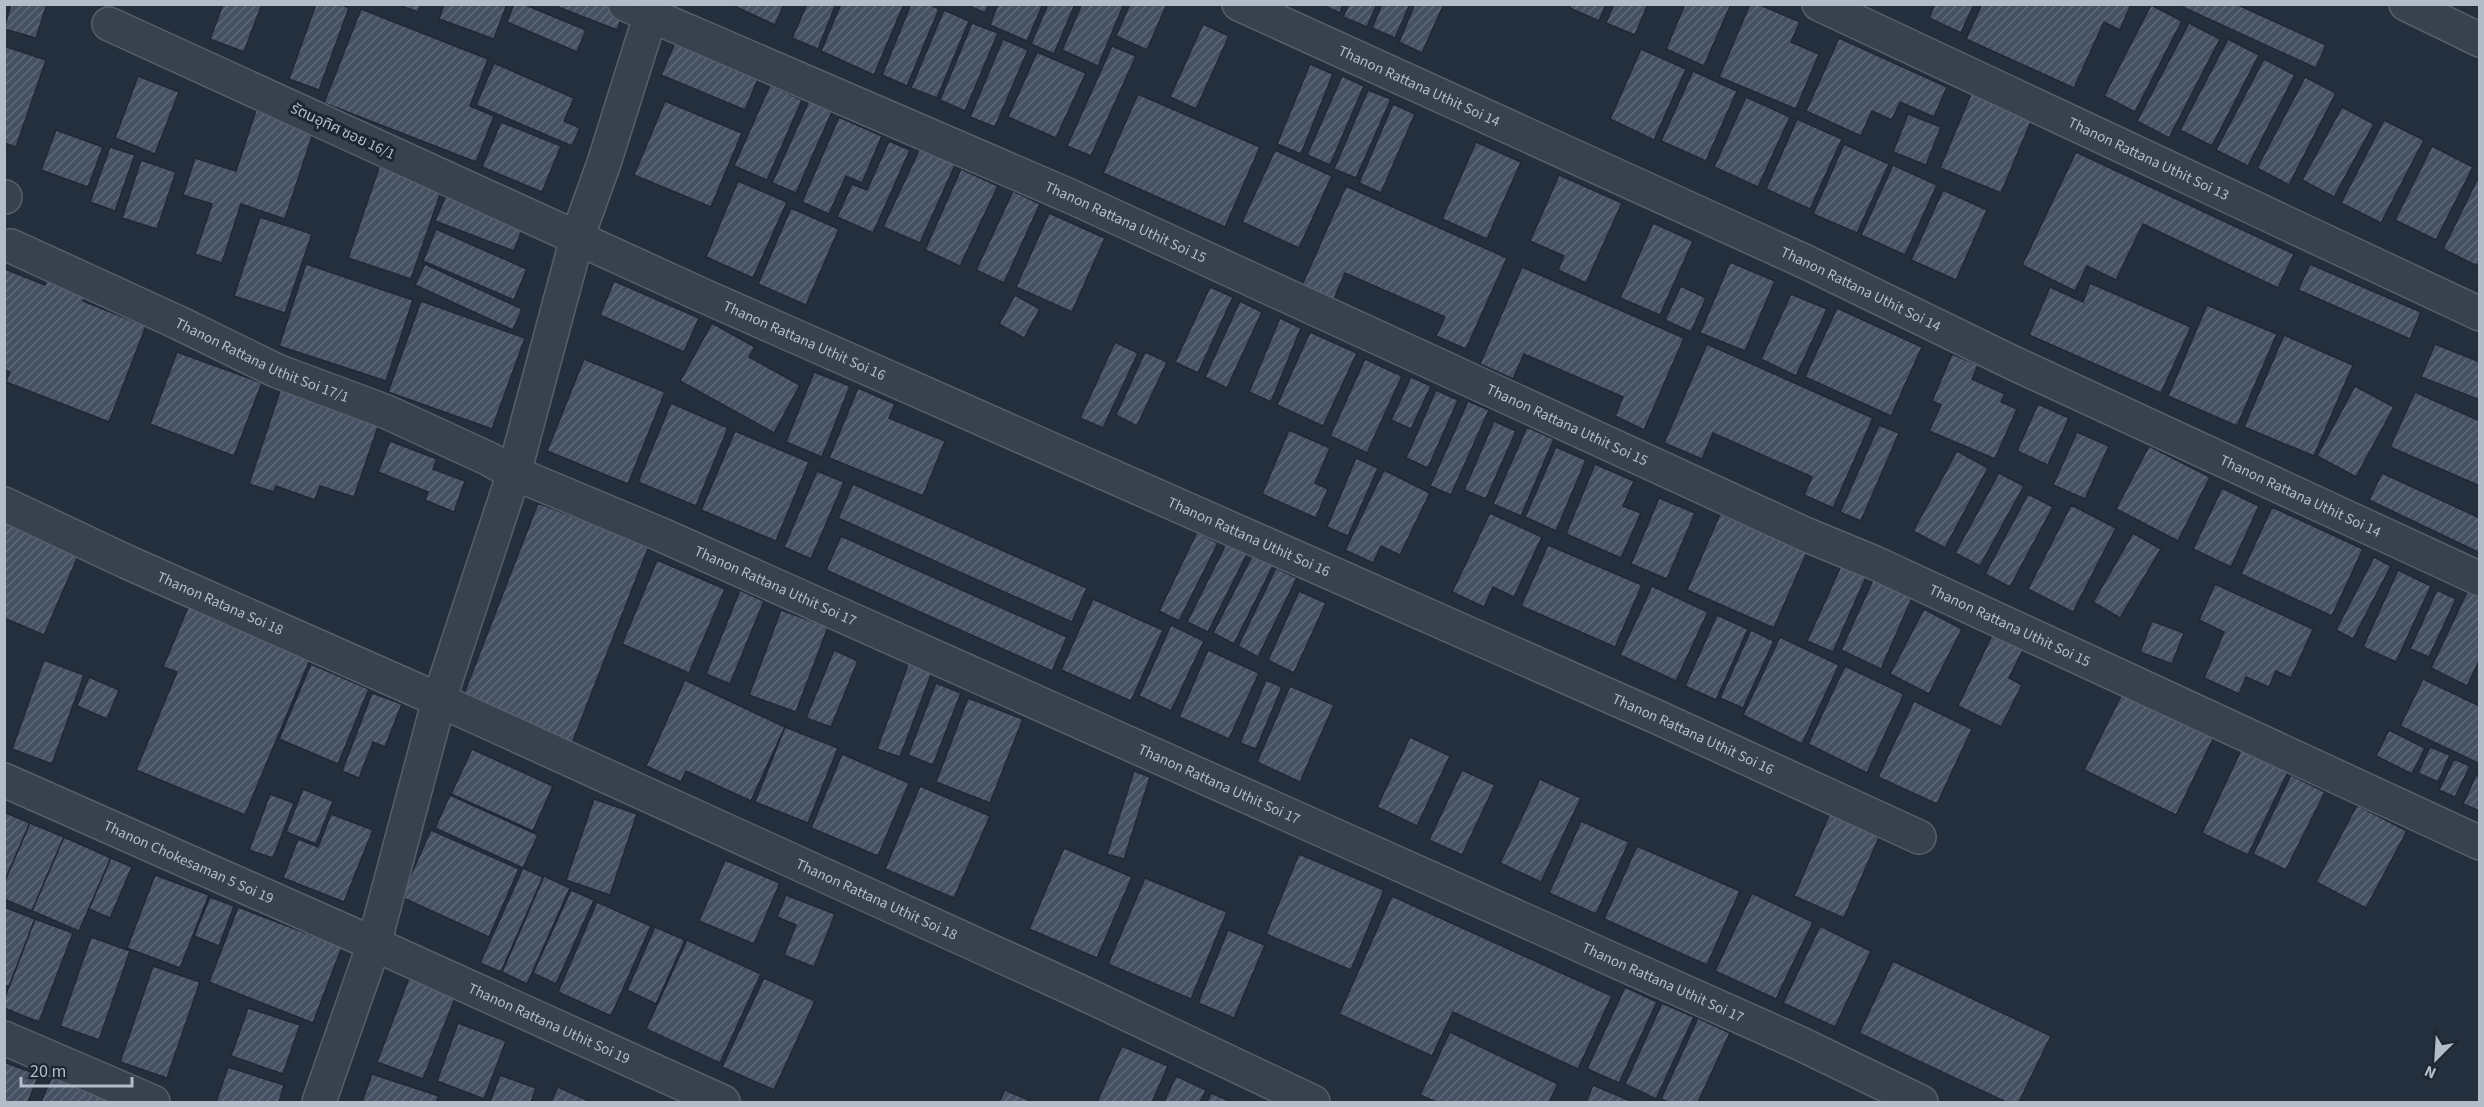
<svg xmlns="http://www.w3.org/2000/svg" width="2484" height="1107" font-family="'Source Sans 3','Noto Sans Thai',sans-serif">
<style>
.building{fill:url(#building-hatch);stroke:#1f2835;stroke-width:1.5}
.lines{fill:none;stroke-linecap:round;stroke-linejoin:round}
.minor-casing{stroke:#565f6c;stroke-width:36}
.minor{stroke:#38414e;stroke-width:33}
.labels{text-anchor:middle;stroke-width:6;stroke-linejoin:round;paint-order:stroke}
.street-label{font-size:15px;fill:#b4bcc9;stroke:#1d2633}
</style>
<defs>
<pattern id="building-hatch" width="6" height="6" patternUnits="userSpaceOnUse" patternTransform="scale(1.5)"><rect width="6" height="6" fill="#455162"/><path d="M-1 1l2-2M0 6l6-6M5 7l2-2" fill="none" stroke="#5d6877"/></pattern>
</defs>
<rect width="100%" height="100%" fill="#242f3e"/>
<g class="building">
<polygon points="11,4 47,4 36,38 4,29"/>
<polygon points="223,4 262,4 244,52 210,39"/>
<polygon points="316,4 340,4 349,8 319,90 289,79"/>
<polygon points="396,4 421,4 418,12"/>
<polygon points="444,4 507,4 494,39 439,19"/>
<polygon points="514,4 523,4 586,30 577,52 507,22"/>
<polygon points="559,4 615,4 626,8 617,30 558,7"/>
<polygon points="730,4 784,4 775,25"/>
<polygon points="807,4 836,4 818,49 792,38"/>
<polygon points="841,4 904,4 874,75 821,51"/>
<polygon points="911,4 929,4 939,9 907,86 882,75"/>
<polygon points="965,4 989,4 985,13"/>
<polygon points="998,4 1043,4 1027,41 990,25"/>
<polygon points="1048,4 1075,4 1054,54 1031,44"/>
<polygon points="1082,4 1124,4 1098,66 1062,50"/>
<polygon points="1130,4 1167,4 1147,50 1116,36"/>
<polygon points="1320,4 1343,4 1340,13"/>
<polygon points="1349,4 1377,4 1367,27 1343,17"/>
<polygon points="1382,4 1410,4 1395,38 1372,28"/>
<polygon points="1415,4 1444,4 1422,53 1399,42"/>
<polygon points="1571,4 1606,4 1599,21 1570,8"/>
<polygon points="1614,4 1648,4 1635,35 1606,23"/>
<polygon points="1685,4 1731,4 1704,66 1666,49"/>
<polygon points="1750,4 1758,4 1800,22 1791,42 1819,54 1796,109 1719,77"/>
<polygon points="1935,4 1974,4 1961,33 1929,18"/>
<polygon points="1982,4 2131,4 2120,30 2104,22 2074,88 1966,39"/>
<polygon points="2176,4 2236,4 2326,45 2316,68"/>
<polygon points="2151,5 2182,21 2135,112 2104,96"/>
<polygon points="361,9 488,59 470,106 494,116 476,162 324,103"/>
<polygon points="944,10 969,21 937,98 911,88"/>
<polygon points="972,23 998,33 965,111 940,100"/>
<polygon points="2189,23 2220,39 2169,138 2137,121"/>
<polygon points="1203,24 1229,36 1196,109 1170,97"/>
<polygon points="1839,38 1947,87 1934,117 1900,102 1892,120 1872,111 1861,136 1806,111"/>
<polygon points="1003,39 1028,50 995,127 970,117"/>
<polygon points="2228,39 2259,55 2212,146 2180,130"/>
<polygon points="675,43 758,79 745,110 661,75"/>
<polygon points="4,46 46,60 16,147 4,143"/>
<polygon points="1112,46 1136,56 1091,156 1067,146"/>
<polygon points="1641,49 1686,69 1654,140 1610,119"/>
<polygon points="1037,52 1086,73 1056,138 1008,117"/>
<polygon points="2264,59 2295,75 2248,166 2216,150"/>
<polygon points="494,63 574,98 564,121 580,128 572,146 476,105"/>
<polygon points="1310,64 1333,74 1301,154 1277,144"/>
<polygon points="1693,71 1737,91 1706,161 1661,141"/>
<polygon points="138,76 179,92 155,154 115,138"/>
<polygon points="1342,76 1364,86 1330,165 1307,155"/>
<polygon points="2305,77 2336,93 2289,185 2257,168"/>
<polygon points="770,85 802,100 767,180 734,166"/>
<polygon points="1368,90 1391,99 1356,178 1334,169"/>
<polygon points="1138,94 1260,147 1225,227 1103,173"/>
<polygon points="1971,94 2032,119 2001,193 1940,168"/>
<polygon points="1746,97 1790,117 1758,187 1714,167"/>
<polygon points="259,101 317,121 285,219 241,204 222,263 195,254 212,204 183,195 195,158 236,171"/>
<polygon points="665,101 742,133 711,207 634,175"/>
<polygon points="809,101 832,112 796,193 772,183"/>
<polygon points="1393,104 1415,114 1381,193 1359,183"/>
<polygon points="2342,107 2374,124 2334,197 2302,180"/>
<polygon points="1908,114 1941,127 1926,165 1893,152"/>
<polygon points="839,117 882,136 862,183 846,176 829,214 802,202"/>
<polygon points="1797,119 1842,139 1810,209 1766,189"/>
<polygon points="2384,120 2424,140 2381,223 2341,203"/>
<polygon points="501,122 561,146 542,192 482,167"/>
<polygon points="56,130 103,147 88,187 41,170"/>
<polygon points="889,141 910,150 873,233 837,217 852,184 867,190"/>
<polygon points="1476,142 1521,162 1487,239 1442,219"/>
<polygon points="1844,144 1889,164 1857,233 1813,214"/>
<polygon points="921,146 956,163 920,243 883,227"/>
<polygon points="2432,146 2473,167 2436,240 2395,220"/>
<polygon points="110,147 135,155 115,211 90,202"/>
<polygon points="1275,150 1332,176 1299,248 1242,222"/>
<polygon points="2076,152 2294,254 2278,288 2143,224 2116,280 2087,266 2075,291 2022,265"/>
<polygon points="141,160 176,172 157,229 122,218"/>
<polygon points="381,162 444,183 411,279 348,258"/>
<polygon points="1893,165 1937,185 1905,255 1861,235"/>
<polygon points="961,169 998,186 960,266 925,250"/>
<polygon points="2480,174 2480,261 2477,266 2443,249"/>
<polygon points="1559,175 1622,203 1586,283 1558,270 1564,256 1530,241"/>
<polygon points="738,181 787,202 753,278 706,257"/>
<polygon points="1346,186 1507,258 1466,349 1436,336 1445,317 1345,273 1334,299 1302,285"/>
<polygon points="1943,190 1987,210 1956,280 1911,260"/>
<polygon points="1013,191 1040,204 1004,283 976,270"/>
<polygon points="447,193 525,222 514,251 435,221"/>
<polygon points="791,208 839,229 806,305 758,284"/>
<polygon points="1049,213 1105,238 1072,312 1016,287"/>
<polygon points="260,217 312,234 285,313 234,296"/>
<polygon points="1653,223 1693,241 1660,315 1620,298"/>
<polygon points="436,229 527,269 514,300 423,261"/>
<polygon points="1730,262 1775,281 1745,351 1700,333"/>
<polygon points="306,264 413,300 386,381 279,346"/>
<polygon points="425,264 522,309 513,330 415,285"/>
<polygon points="2310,264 2421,312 2410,339 2298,290"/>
<polygon points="1522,267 1684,338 1644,430 1615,416 1623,397 1524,354 1513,379 1480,364"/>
<polygon points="5,269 45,285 48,278 86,293 83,301 146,326 109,422 6,382 10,372 4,370"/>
<polygon points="614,281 699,318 684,352 600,315"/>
<polygon points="2090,283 2191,327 2161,393 2029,335 2050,287 2083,302"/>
<polygon points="1681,286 1706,298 1691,332 1665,320"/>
<polygon points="1210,287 1233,297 1198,373 1175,362"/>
<polygon points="1791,294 1827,309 1796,376 1761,359"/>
<polygon points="1015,295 1040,309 1024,338 999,324"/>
<polygon points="421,301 525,338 492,429 388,392"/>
<polygon points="1240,301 1262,312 1227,388 1205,377"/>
<polygon points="2207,305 2277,334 2237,426 2168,396"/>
<polygon points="1837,308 1922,347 1891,416 1805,377"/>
<polygon points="1280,318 1301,328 1271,402 1249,392"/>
<polygon points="712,323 755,347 749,357 800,385 774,433 680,381"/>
<polygon points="1310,332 1357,353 1323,426 1277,405"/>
<polygon points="2284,335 2353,365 2314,456 2244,427"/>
<polygon points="1115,342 1138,353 1103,428 1080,418"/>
<polygon points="1707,344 1873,418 1833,508 1804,495 1812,477 1713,433 1702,459 1664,443"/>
<polygon points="2435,344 2480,362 2480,400 2421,377"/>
<polygon points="177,352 262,383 234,456 150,424"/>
<polygon points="1145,352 1167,362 1137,426 1116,415"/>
<polygon points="1952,354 1978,365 1972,379 2005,394 2001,402 2017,409 1995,459 1929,431 1941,405 1932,401"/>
<polygon points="584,359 665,392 628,484 547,451"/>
<polygon points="1365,359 1402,376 1367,453 1330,436"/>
<polygon points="814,372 850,386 822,457 786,442"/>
<polygon points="1411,377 1431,386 1411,429 1391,420"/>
<polygon points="282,385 381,418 354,497 320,486 315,500 276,486 274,492 249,484"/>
<polygon points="2355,386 2394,407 2356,477 2317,456"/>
<polygon points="858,388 895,404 889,418 945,441 923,496 829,458"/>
<polygon points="1436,390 1458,400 1428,468 1406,458"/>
<polygon points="2415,392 2480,421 2480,486 2390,447"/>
<polygon points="1468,401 1489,410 1451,495 1430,486"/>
<polygon points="671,403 728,428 696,506 638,482"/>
<polygon points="2038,404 2069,418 2048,465 2017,451"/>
<polygon points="1494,421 1516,431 1486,499 1464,490"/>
<polygon points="1879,425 1899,433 1861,521 1840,512"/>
<polygon points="1527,427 1554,439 1521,516 1493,504"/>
<polygon points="1289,430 1330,448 1315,483 1328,489 1316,518 1262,494"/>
<polygon points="735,431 809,462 776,541 701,510"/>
<polygon points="2077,432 2109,446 2085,499 2053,485"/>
<polygon points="390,441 437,459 433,469 465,481 454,512 425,500 428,492 378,472"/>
<polygon points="2149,446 2210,477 2178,541 2116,509"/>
<polygon points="1556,447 1586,460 1556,531 1525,517"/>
<polygon points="1957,451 1988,468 1945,548 1913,531"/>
<polygon points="1356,458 1378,468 1348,536 1327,527"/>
<polygon points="1595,464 1634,481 1623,506 1641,513 1621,558 1566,534"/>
<polygon points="1384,470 1430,493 1400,555 1381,546 1373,563 1345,550"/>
<polygon points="817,471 844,482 811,559 784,547"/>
<polygon points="1999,473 2024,486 1980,566 1955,553"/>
<polygon points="2382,473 2480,518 2480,553 2369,500"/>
<polygon points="853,484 1087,588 1072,622 838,518"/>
<polygon points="2222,488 2259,506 2231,567 2193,549"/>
<polygon points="2028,494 2053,507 2010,587 1985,574"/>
<polygon points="1659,498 1695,513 1667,579 1631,564"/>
<polygon points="538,503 649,546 571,746 460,704"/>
<polygon points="2071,505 2116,528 2073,612 2028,589"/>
<polygon points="2272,507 2363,549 2332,616 2241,574"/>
<polygon points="1490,513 1542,537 1514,597 1493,587 1484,607 1452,592"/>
<polygon points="1720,514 1807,552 1774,628 1687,590"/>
<polygon points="4,523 79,554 44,635 4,618"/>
<polygon points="1197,532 1218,543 1179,621 1159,611"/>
<polygon points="2133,533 2161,549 2120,618 2093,602"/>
<polygon points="841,536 1067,637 1052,671 826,570"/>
<polygon points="1226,544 1247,554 1208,632 1187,622"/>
<polygon points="1548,545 1642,585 1615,647 1521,606"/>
<polygon points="1252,556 1273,566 1234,644 1213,633"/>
<polygon points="2374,557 2391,566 2353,639 2336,630"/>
<polygon points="657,560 725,589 689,673 622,644"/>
<polygon points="1841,566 1866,577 1833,652 1807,641"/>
<polygon points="1276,568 1297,578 1258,657 1238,646"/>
<polygon points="2398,570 2431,586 2396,662 2363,647"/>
<polygon points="1873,580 1912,598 1881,669 1841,650"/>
<polygon points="2215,584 2313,629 2291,678 2276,671 2269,687 2246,677 2239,694 2204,678 2224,632 2199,620"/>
<polygon points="1652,586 1708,612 1676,681 1620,655"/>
<polygon points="740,590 764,601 730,684 706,674"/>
<polygon points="2437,590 2456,599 2429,657 2410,649"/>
<polygon points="2468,590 2480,596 2480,659 2467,686 2431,668"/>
<polygon points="1299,591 1326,603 1294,673 1268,660"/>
<polygon points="1093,599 1163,630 1131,701 1061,670"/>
<polygon points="189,605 312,655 245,815 136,770 177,672 163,667"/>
<polygon points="1924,609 1962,629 1929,694 1890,674"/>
<polygon points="781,610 828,627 796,712 749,695"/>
<polygon points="1717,615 1748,629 1716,700 1685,686"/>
<polygon points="2152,621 2184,633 2172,664 2140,652"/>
<polygon points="1171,625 1204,641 1171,711 1139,696"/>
<polygon points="1751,630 1774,641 1743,708 1720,698"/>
<polygon points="1992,635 2023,650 2009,678 2022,685 2001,727 1958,706"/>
<polygon points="1780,637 1839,665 1802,744 1743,715"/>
<polygon points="834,650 858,661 831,727 806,718"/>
<polygon points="1208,650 1259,673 1229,739 1179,717"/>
<polygon points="44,660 84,675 52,764 12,749"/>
<polygon points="909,662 932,672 900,757 877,749"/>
<polygon points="311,664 369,689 338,764 279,739"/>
<polygon points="1845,666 1904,694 1867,773 1808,744"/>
<polygon points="89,677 119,690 107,719 77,706"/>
<polygon points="2423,679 2480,706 2480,764 2400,726"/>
<polygon points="685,680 785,727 751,801 686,771 681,782 646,766"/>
<polygon points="1266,680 1282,687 1256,749 1240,743"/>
<polygon points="936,683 961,693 933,765 908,755"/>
<polygon points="1290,686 1334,705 1300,782 1257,762"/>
<polygon points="2123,692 2214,737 2176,815 2084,770"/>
<polygon points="372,693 402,704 385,747 373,742 359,778 342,771"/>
<polygon points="968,698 1023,719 990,803 936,782"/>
<polygon points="1914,701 1972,729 1937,804 1878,777"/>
<polygon points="785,727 838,748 808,823 755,802"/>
<polygon points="2389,730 2425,748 2412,774 2376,756"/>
<polygon points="1410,737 1450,756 1417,826 1377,807"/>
<polygon points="2430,747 2450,755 2438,782 2418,773"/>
<polygon points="2242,748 2289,770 2248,855 2202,833"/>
<polygon points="472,749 553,786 533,831 451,794"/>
<polygon points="842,754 909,783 878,856 811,828"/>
<polygon points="2454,759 2470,766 2455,797 2439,790"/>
<polygon points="1462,770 1495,785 1462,855 1429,840"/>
<polygon points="1134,771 1150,777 1124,859 1107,854"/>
<polygon points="2291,775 2325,792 2286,870 2253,854"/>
<polygon points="2476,775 2480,777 2480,811 2463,804"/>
<polygon points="1540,779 1581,798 1541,882 1500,863"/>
<polygon points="920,786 990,816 954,898 885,869"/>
<polygon points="303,789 333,801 316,844 286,832"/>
<polygon points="270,794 294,803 273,858 249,850"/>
<polygon points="450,795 538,835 523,868 435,828"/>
<polygon points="594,799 637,814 610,895 566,880"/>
<polygon points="2357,805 2407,831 2366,908 2316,882"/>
<polygon points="4,812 30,823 4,883"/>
<polygon points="1830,813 1880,835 1844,918 1794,896"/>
<polygon points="331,814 373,830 344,902 283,878 298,839 318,847"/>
<polygon points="1581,821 1629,842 1596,914 1549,893"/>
<polygon points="30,823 64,837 32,911 4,899 4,883"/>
<polygon points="431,830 519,869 489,937 401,897"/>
<polygon points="64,837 111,858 79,931 32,911"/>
<polygon points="1637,846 1740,891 1707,965 1604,919"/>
<polygon points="1064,848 1132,877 1097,958 1029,929"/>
<polygon points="1299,854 1384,890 1351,970 1266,934"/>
<polygon points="111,858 132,867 110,918 89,909"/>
<polygon points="725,860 780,883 754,944 699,921"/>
<polygon points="523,868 543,877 501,972 480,963"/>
<polygon points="155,875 209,895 180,968 127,948"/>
<polygon points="544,876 570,888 527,984 502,972"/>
<polygon points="1145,878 1227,912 1191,999 1108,964"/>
<polygon points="571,890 594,900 556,984 533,973"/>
<polygon points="1752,893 1813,922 1776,999 1715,971"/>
<polygon points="786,895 835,914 814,967 784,955 796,925 777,917"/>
<polygon points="1392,896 1612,996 1578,1069 1453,1012 1432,1056 1339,1014"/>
<polygon points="210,897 234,906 219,946 194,936"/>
<polygon points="597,902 651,926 611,1016 558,992"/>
<polygon points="4,907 35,919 9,987 4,985"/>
<polygon points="238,907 342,947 313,1023 209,982"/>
<polygon points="35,919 73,933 39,1022 4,1008 4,1000"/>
<polygon points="1820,926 1871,951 1835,1027 1783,1003"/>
<polygon points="655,927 685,940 656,1004 627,990"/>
<polygon points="1228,930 1265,945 1234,1018 1198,1003"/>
<polygon points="91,937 130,951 99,1040 60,1026"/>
<polygon points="687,940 761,974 720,1063 646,1029"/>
<polygon points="1893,961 2051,1036 2019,1102 2006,1102 1859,1033"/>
<polygon points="153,966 200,982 167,1078 120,1062"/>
<polygon points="409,978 456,996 423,1079 377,1062"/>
<polygon points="764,978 815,1001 774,1090 722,1067"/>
<polygon points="1625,987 1657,1002 1619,1083 1587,1069"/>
<polygon points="1662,1003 1694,1017 1656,1099 1625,1084"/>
<polygon points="248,1008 300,1025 283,1074 231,1056"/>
<polygon points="1698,1018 1730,1033 1698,1102 1668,1102 1661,1099"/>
<polygon points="458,1023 506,1041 484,1099 437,1081"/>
<polygon points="1450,1032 1558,1084 1549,1102 1436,1102 1420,1095"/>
<polygon points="1122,1046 1168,1066 1152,1102 1097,1102"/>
<polygon points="4,1062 39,1075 28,1102 4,1102"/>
<polygon points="228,1067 284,1085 279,1102 216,1102"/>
<polygon points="372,1074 439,1096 436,1102 362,1102"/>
<polygon points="500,1075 536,1088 531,1102 490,1102"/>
<polygon points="52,1076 115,1102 41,1102"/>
<polygon points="1176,1076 1206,1090 1200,1102 1164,1102"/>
<polygon points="1593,1085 1633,1102 1586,1102"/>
<polygon points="558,1087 591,1102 551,1102"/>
<polygon points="1005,1090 1033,1102 999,1102"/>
<polygon points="1211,1093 1232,1102 1207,1102"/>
</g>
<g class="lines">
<g class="minor-casing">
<g id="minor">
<path id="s1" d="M625 4 1072 197 1807 535 1875 563 2480 843"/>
<path id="s2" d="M1239 4 1806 262 2009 361 2480 579"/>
<path id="s3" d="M1819 4 2480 314"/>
<polyline points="2406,4 2480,40"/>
<path id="s4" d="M109 24 704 296 1657 717 1919 837"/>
<polyline points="4,197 5,197"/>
<path id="s5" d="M11 246 179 323 277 371 387 412 489 459 514 473 662 535 1799 1043 1921 1102"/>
<path id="s6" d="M4 504 127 562 439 700 1085 994 1313 1102"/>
<path id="s7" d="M4 780 374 944 723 1102"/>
<polyline points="4,1038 153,1102"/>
<polyline points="319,1102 374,944 439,700 514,473 577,238 604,163 654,4"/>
</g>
</g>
<use href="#minor" class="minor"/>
</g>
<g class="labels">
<g class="street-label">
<text dy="5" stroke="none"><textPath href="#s2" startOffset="198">Thanon Rattana Uthit Soi 14</textPath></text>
<text transform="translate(343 131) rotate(25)" y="5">รัตนอุทิศ ซอย 16/1</text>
<text dy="5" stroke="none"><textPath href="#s3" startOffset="364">Thanon Rattana Uthit Soi 13</textPath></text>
<text dy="5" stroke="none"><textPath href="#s1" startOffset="546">Thanon Rattana Uthit Soi 15</textPath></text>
<text dy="5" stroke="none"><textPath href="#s2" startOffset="684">Thanon Rattana Uthit Soi 14</textPath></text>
<text dy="5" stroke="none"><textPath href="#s4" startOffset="764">Thanon Rattana Uthit Soi 16</textPath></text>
<text dy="5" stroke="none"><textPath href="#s5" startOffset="276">Thanon Rattana Uthit Soi 17/1</textPath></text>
<text dy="5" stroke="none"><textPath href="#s1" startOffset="1032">Thanon Rattana Uthit Soi 15</textPath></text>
<text dy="5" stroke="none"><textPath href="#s2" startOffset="1170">Thanon Rattana Uthit Soi 14</textPath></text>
<text dy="5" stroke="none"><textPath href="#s4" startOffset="1250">Thanon Rattana Uthit Soi 16</textPath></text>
<text dy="5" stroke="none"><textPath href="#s5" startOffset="837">Thanon Rattana Uthit Soi 17</textPath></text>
<text dy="5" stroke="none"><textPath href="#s6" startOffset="238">Thanon Ratana Soi 18</textPath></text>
<text dy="5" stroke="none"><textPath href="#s1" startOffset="1518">Thanon Rattana Uthit Soi 15</textPath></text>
<text dy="5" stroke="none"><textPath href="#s4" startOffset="1736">Thanon Rattana Uthit Soi 16</textPath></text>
<text dy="5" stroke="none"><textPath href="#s5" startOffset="1323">Thanon Rattana Uthit Soi 17</textPath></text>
<text dy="5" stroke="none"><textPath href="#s7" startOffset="202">Thanon Chokesaman 5 Soi 19</textPath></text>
<text dy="5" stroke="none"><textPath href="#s6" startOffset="958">Thanon Rattana Uthit Soi 18</textPath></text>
<text dy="5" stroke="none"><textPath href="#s5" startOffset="1809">Thanon Rattana Uthit Soi 17</textPath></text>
<text dy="5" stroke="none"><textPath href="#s7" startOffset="597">Thanon Rattana Uthit Soi 19</textPath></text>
</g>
</g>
<rect width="2484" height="1107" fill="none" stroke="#b4bcc9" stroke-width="12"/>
<g transform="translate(2436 1059) rotate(204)" stroke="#1d2633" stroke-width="4.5" paint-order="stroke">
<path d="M0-4.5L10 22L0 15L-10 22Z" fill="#b4bcc9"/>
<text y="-9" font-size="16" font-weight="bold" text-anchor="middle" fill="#b4bcc9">N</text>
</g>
<path d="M21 1077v9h111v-9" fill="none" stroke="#b4bcc9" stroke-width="3"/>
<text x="30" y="1077" font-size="18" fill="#b4bcc9" stroke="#1d2633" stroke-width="4.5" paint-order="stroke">20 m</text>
</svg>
